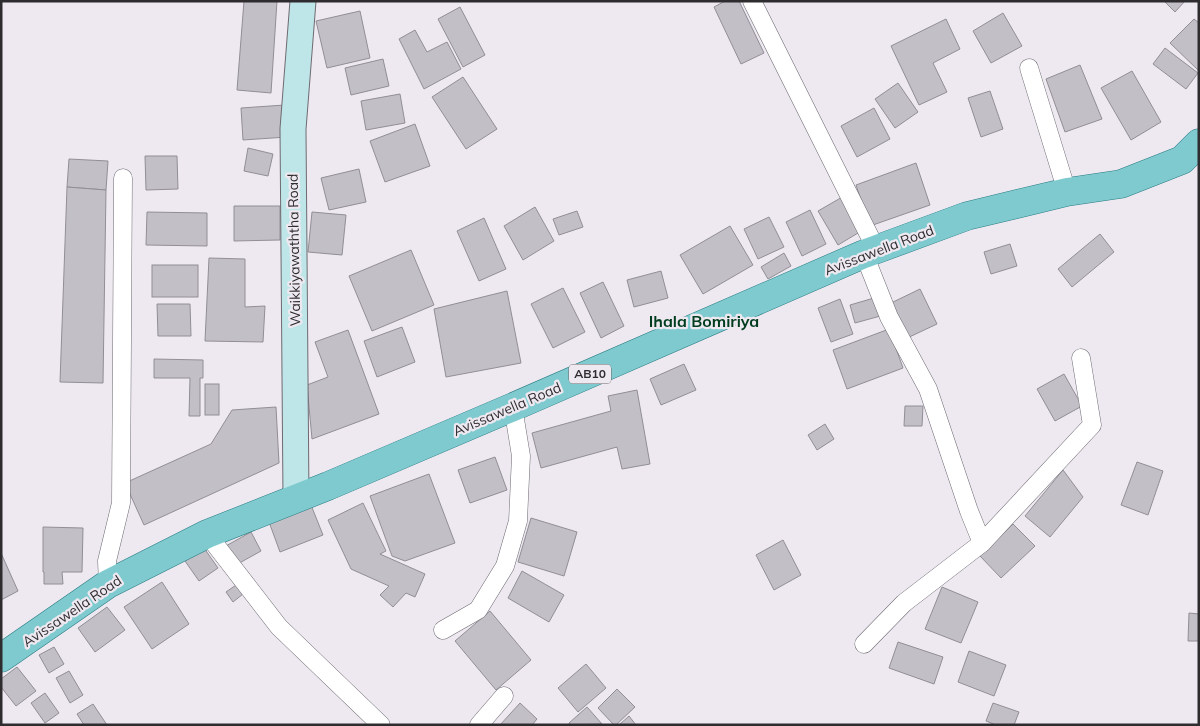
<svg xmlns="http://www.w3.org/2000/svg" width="1200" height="726" font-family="Mulish,sans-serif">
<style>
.building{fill:#c3bfc7;stroke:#928e96}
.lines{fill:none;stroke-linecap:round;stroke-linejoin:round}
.street-casing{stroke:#6e6a71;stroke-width:19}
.secondary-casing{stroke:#6e6a71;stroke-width:27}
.primary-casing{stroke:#2a7c82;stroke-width:29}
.street{stroke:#fff;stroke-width:18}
.secondary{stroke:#bee5e7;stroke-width:25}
.primary{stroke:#7ecacf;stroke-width:28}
.labels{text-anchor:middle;stroke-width:4.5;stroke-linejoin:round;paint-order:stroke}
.shield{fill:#eee9f1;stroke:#686569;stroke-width:1}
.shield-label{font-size:12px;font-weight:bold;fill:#2e2c2f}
.street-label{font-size:14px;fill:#2e2c2f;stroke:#eee9f1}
.quarter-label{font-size:16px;font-weight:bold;fill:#003c1d;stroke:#eee9f1}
</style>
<rect width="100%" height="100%" fill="#eee9f1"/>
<g class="building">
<polygon points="244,1 277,1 271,93 237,90"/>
<polygon points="725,1 739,1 764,53 741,64 714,7"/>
<polygon points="1164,1 1185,1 1175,12"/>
<polygon points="460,7 485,55 463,67 438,19"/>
<polygon points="360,11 370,58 327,68 316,21"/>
<polygon points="1003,13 1022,46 991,63 973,31"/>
<polygon points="946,19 960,49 933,63 947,92 919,105 891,46"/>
<polygon points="1194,19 1199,23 1199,71 1170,43"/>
<polygon points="415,30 427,52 447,42 461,69 424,89 399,39"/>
<polygon points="1165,48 1198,73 1186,89 1153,64"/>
<polygon points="383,59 389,86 351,95 345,68"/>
<polygon points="1080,65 1102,119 1065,132 1046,79"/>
<polygon points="1132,71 1161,122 1131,140 1101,88"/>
<polygon points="463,77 497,129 466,149 432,97"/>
<polygon points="898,83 918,112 895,128 875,99"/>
<polygon points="990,91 1003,129 981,137 968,98"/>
<polygon points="400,94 405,123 366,130 361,101"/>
<polygon points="285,105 287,137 243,140 241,108"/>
<polygon points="874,108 890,139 857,157 841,126"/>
<polygon points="415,124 430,166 385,182 370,141"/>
<polygon points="248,148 273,154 268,176 244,171"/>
<polygon points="145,156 177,156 178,189 146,190"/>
<polygon points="69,159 108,161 106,190 67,187"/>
<polygon points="916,163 930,205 870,226 856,185"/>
<polygon points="359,169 366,202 329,210 321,178"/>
<polygon points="67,187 106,190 103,383 60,382"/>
<polygon points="844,196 863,230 838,245 818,211"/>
<polygon points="234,206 280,206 280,240 234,241"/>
<polygon points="535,207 554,241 523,260 504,226"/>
<polygon points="810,210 826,244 802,256 786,222"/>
<polygon points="577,211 583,227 559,235 553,219"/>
<polygon points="147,212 207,213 207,246 146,245"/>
<polygon points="312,212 346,215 342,255 308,252"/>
<polygon points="769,217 784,247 758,259 744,229"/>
<polygon points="484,218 506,269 479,281 457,231"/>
<polygon points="730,226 753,265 703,294 680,255"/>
<polygon points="1100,234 1114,252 1072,287 1058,269"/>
<polygon points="1010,244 1017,266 991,274 984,252"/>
<polygon points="411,250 434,305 372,331 349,276"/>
<polygon points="784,253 791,266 768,279 761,267"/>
<polygon points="209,258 245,259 245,307 265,306 263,342 205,341"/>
<rect x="152" y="265" width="46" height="32"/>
<polygon points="661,271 668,298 634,307 627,280"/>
<polygon points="603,282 624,326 601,338 580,293"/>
<polygon points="563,288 585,332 553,348 531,304"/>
<polygon points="920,289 937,324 905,339 889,304"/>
<polygon points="507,291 521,363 446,377 434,309"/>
<polygon points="874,298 884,315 855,323 850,305"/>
<polygon points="840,299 853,334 831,342 818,308"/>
<polygon points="157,304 190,304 191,336 158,336"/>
<polygon points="402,327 415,362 377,377 364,341"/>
<polygon points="889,329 903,368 847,389 833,350"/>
<polygon points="348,330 379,414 312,439 307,385 328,377 315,342"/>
<polygon points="154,359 203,360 203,378 200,378 200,416 189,416 190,378 154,378"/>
<polygon points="684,364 696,390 661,405 650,379"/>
<polygon points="1064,374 1082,406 1055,421 1037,389"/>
<rect x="205" y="384" width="14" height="31"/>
<polygon points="637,390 650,464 622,469 617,447 541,468 532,433 611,411 608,396"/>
<polygon points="905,406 923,406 922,426 904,426"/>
<polygon points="276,407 279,463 144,525 125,483 211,444 232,410"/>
<polygon points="825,424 834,439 817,450 808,435"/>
<polygon points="495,457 507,490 470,503 458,470"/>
<polygon points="1137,462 1163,471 1148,515 1121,505"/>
<polygon points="1063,470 1083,497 1050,537 1025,516"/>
<polygon points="429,474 455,543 405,561 392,556 370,496"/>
<polygon points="363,503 386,551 380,554 425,574 415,597 406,593 393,607 380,595 389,586 351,569 328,520"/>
<polygon points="311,505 323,535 280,552 269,522"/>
<polygon points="531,518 577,532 564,576 518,562"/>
<polygon points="1013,524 1035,546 1001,578 980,556"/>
<polygon points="43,527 83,528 82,572 62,572 63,584 44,584 44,572 43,572"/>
<polygon points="251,532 261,551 234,566 224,547"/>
<polygon points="783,540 801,575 774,590 756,555"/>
<polygon points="204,548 218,568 199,581 185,561"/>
<polygon points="1,553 18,591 1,600"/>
<polygon points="522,571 564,595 549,622 508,598"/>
<polygon points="162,582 189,624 152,649 124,607"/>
<polygon points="236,585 243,594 233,602 226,592"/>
<polygon points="942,587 978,602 961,643 925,629"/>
<polygon points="107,607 125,630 95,652 78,628"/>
<polygon points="490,611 531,660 496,690 455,641"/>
<polygon points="1189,613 1199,614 1199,641 1188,641"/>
<polygon points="898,642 943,657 934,684 889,668"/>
<polygon points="54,647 64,664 49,673 39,655"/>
<polygon points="969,651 1006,665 994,696 958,682"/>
<polygon points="586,664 606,688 578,712 558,688"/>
<polygon points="17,667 36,691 16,706 1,687 1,679"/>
<polygon points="69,671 83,695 70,703 56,678"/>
<polygon points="617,689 635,707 616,725 614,725 598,708"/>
<polygon points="45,693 59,713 45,723 31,703"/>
<polygon points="520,703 537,719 532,725 500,725"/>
<polygon points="993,703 1019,712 1014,725 996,725 986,721"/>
<polygon points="93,704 107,725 84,725 77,714"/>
<polygon points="587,707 602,724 570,725 569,723"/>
<polygon points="629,716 636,725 619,725"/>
</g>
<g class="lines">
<g class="street-casing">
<g id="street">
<polyline points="752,1 876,249"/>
<polyline points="1029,68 1067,192"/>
<polyline points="864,254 889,317 928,389 969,511 982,543"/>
<polyline points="207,534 279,627 381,725"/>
<polyline points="108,584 107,561 121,503 123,178"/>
<polyline points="443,630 478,610 505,566 518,521 521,456 513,407"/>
<polyline points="864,644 904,603 982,543 1092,425 1081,358"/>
<polyline points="479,725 504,696"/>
</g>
</g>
<g class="secondary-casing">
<polyline id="secondary" points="296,499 293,129 303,1"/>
</g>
<g class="primary-casing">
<polyline id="primary" points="1,658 108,584 207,534 328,486 513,407 864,254 967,216 1067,192 1121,184 1182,160 1199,143"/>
</g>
<use href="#street" class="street"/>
<use href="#secondary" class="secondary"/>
<use href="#primary" class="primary"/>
</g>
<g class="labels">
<rect class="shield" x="569" y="364.5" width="42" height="19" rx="4"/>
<g class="shield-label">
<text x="590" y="378">AB10</text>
</g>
<g class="street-label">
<text transform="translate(294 250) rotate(-91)" y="5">Waikkiyawaththa Road</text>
<text transform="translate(879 250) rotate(-21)" y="5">Avissawella Road</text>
<text transform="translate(507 409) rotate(-23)" y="5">Avissawella Road</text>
<text transform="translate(72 611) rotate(-34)" y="5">Avissawella Road</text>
</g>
<g class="quarter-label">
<text x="704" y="327">Ihala Bomiriya</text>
</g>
</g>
<rect width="1200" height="726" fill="none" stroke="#2e2c2f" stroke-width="5"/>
</svg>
